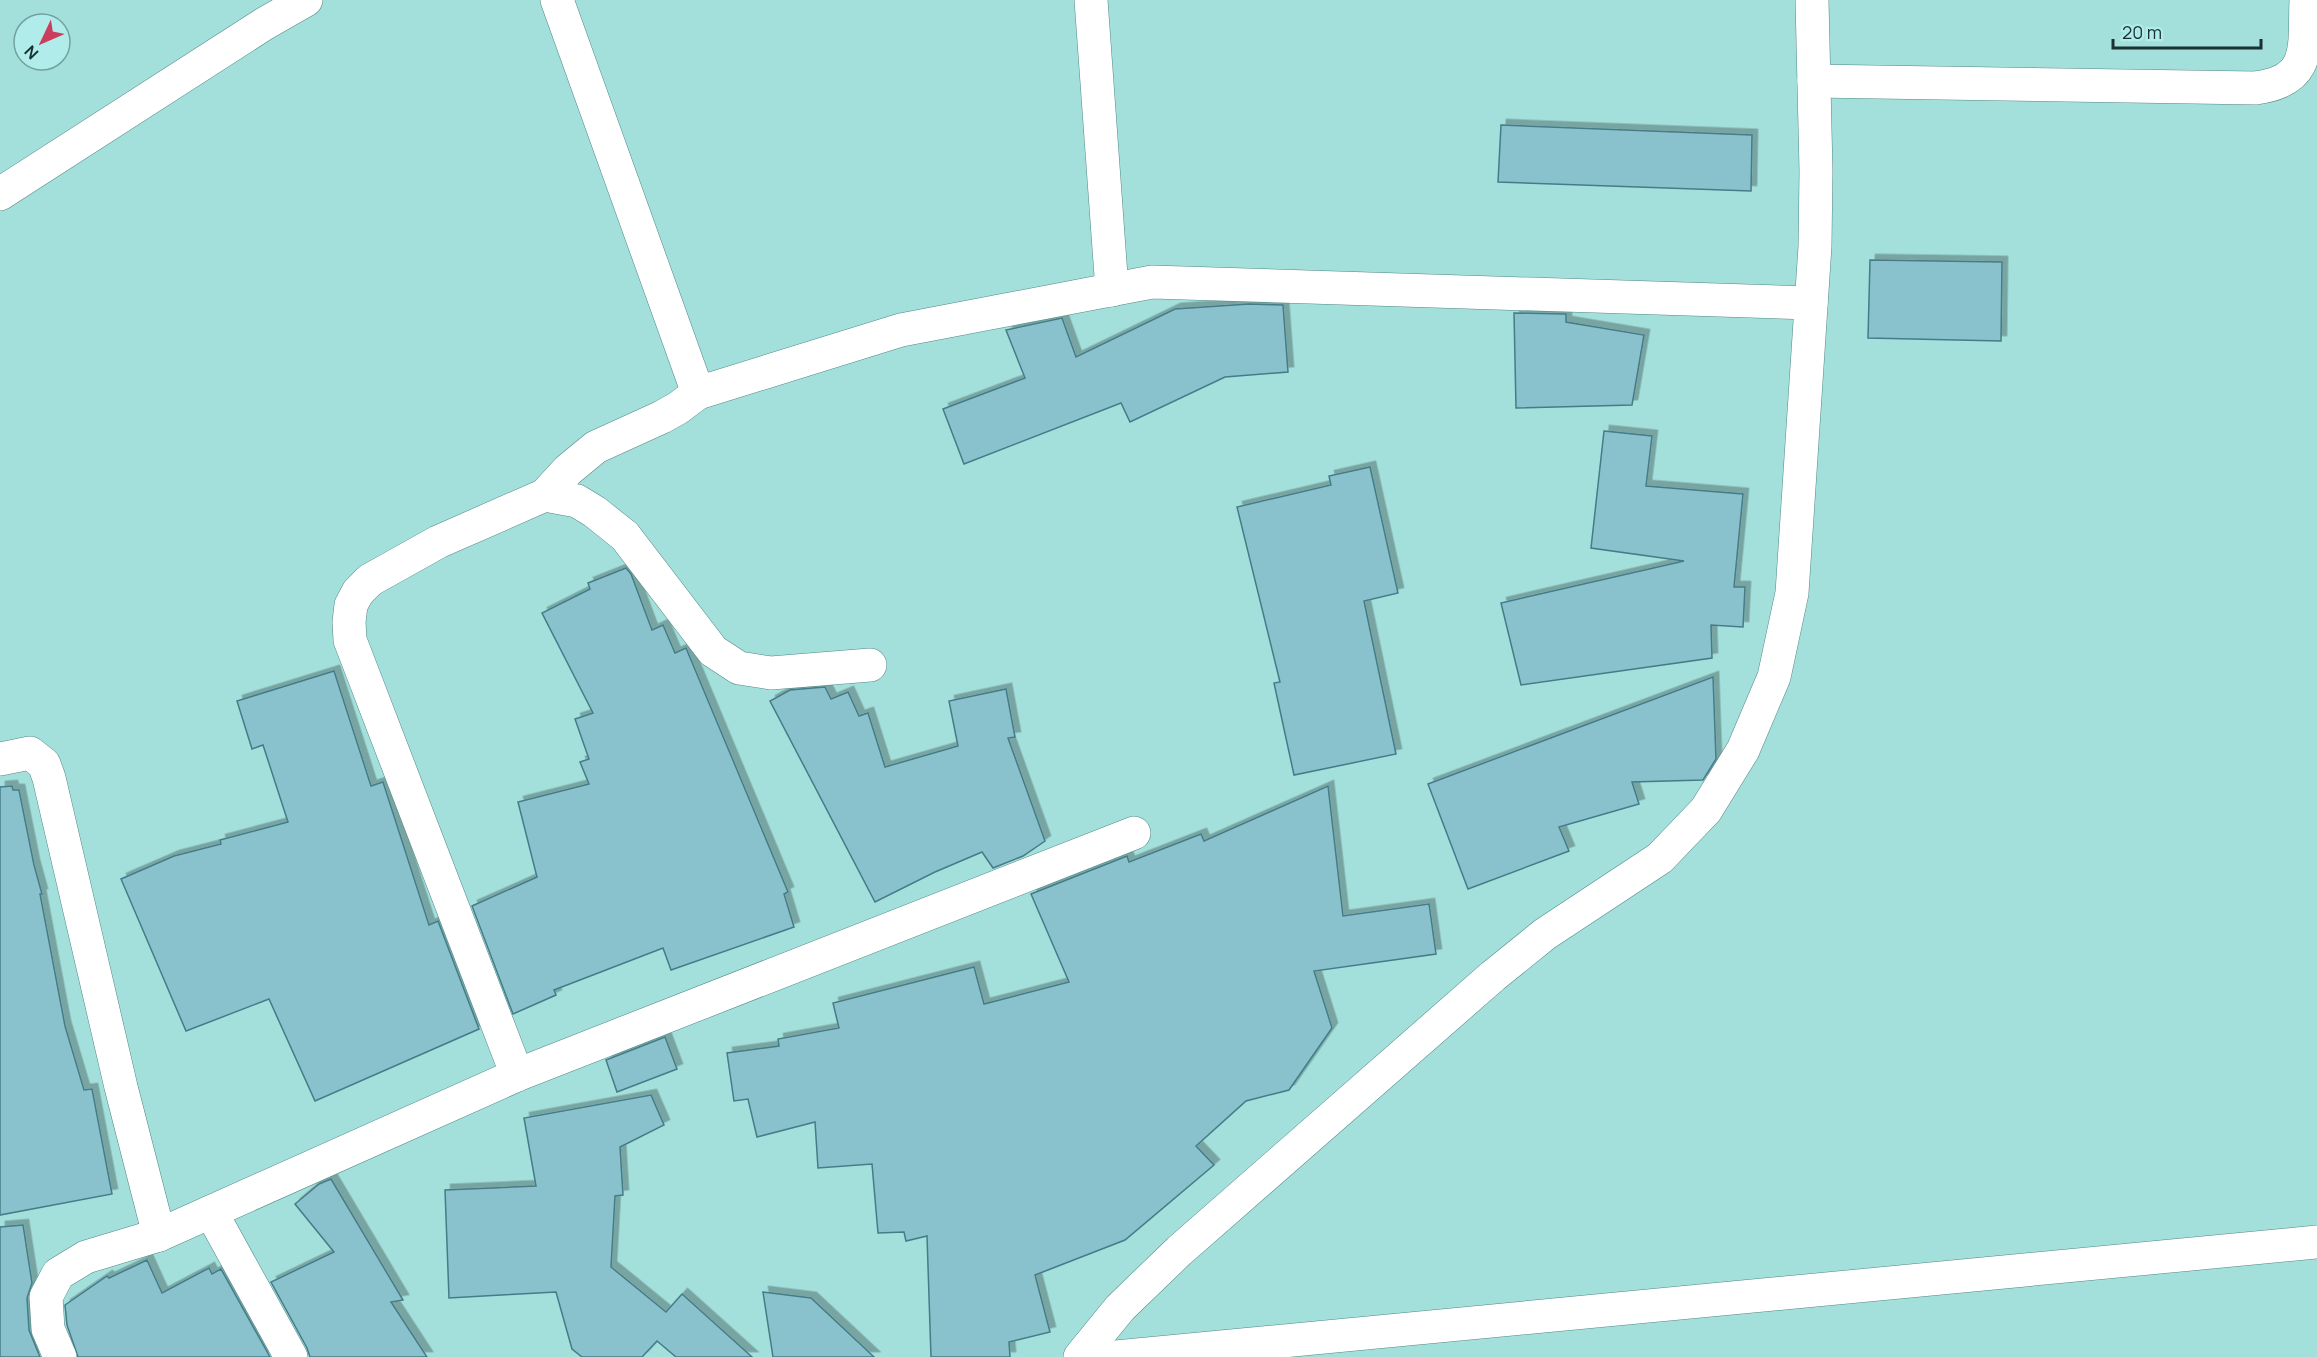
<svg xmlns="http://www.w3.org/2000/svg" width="2317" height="1357" font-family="Manrope,sans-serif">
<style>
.building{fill:#89c1cd;stroke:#457c87;stroke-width:1.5;filter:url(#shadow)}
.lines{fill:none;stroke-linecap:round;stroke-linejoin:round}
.minor-casing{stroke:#508986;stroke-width:34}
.minor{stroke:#fff;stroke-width:33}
</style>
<defs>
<filter id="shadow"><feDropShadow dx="5.5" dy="-5.5" stdDeviation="0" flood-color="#0004"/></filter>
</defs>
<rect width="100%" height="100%" fill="#a3dfdb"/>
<g class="building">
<polygon points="1501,125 1752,135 1751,191 1498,182"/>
<polygon points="1870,260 2002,262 2001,341 1868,338"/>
<polygon points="1249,304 1283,305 1288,372 1225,377 1130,422 1121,403 964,464 943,409 1025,378 1006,330 1062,318 1076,357 1175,309"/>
<polygon points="1514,313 1566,314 1566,322 1644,335 1632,405 1516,408"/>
<polygon points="1604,431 1652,436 1646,486 1743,494 1734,587 1745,587 1743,627 1711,625 1712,658 1521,685 1501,603 1684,561 1591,548"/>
<polygon points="1370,467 1398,593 1364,601 1396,754 1294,775 1274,683 1280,682 1237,507 1331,485 1329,476"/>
<polygon points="626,568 631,574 652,630 663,625 675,653 686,648 788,892 784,894 794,927 671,970 663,948 554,990 556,995 513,1014 472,906 537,877 518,802 589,784 580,762 589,759 575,719 593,713 542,613 590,589 588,583"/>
<polygon points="334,671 371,786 383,782 429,925 438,921 479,1029 315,1101 269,999 186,1031 121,879 174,856 221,844 220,840 288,822 263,745 252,749 237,701"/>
<polygon points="1713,677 1716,759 1703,780 1632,782 1639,804 1559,827 1569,851 1468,889 1428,784"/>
<polygon points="825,687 831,699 848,692 859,716 868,713 885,767 958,746 949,701 1006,689 1015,737 1008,738 1045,841 1023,856 993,868 982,852 935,872 875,902 770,701 790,690"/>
<polygon points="12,786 13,790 19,790 34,865 42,894 40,894 65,1026 84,1090 92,1089 112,1194 0,1215 0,787"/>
<polygon points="1328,786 1343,916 1429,904 1436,954 1314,971 1332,1028 1289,1090 1246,1101 1196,1146 1214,1165 1125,1240 1035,1275 1050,1332 1009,1342 1010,1357 931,1357 927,1236 906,1241 904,1232 878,1233 872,1164 818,1168 815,1122 757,1137 748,1099 734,1101 727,1053 779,1046 778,1039 839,1028 833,1003 974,967 984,1004 1069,982 1031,894 1127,856 1129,862 1201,834 1204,841"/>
<polygon points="665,1037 677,1069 617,1092 606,1060"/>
<polygon points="651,1095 664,1125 620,1147 623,1195 615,1196 611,1267 666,1312 682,1294 752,1357 676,1357 657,1341 642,1357 582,1357 572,1349 556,1292 449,1298 445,1190 536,1186 524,1118"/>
<polygon points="331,1179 403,1300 391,1302 427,1357 310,1357 307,1348 271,1282 334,1252 295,1204 319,1184"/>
<polygon points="23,1225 32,1283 27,1298 29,1330 40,1357 0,1357 0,1227"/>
<polygon points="147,1260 162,1293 209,1268 212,1274 221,1269 270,1357 78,1357 67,1325 65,1305 107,1276 109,1278"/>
<polygon points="763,1292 811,1298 874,1357 773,1357"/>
</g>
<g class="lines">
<g class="minor-casing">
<g id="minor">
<polyline points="557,0 698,393"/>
<polyline points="1091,0 1112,290"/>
<path d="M1814 81 2255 88C2313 81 2304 47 2306 0"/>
<polyline points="0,194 264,24 306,0"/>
<polyline points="545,495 577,501 595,512 625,536 713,651 739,668 771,673 870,665"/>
<polyline points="0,759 30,753 44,764 49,778 121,1087 159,1235"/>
<polyline points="517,1075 350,640 349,622 351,605 358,592 370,580 438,542 545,495 568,470 596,447 662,417 678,408 698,393 901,330 1152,282 1811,303"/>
<polyline points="211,1212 291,1357"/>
<polyline points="60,1357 48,1329 46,1297 58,1274 86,1257 159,1235 517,1075 1134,833"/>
<polyline points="1080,1357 1120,1308 1179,1251 1493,976 1545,934 1660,858 1706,810 1743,750 1774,677 1792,593 1815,246 1816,171 1812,0"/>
<polyline points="1116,1357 2317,1242"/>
</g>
</g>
<use href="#minor" class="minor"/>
</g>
<g transform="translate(42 42) rotate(226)"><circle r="28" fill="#b0ece9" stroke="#74a19f" stroke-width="1.5"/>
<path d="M0-4.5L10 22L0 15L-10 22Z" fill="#cc3c5c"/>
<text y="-9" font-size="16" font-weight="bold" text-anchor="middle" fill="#193130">N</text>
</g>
<path d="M2113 39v9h148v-9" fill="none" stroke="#193130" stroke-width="3"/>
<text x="2122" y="39" font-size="18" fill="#193130" stroke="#b0ece9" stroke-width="4.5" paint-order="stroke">20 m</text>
</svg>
